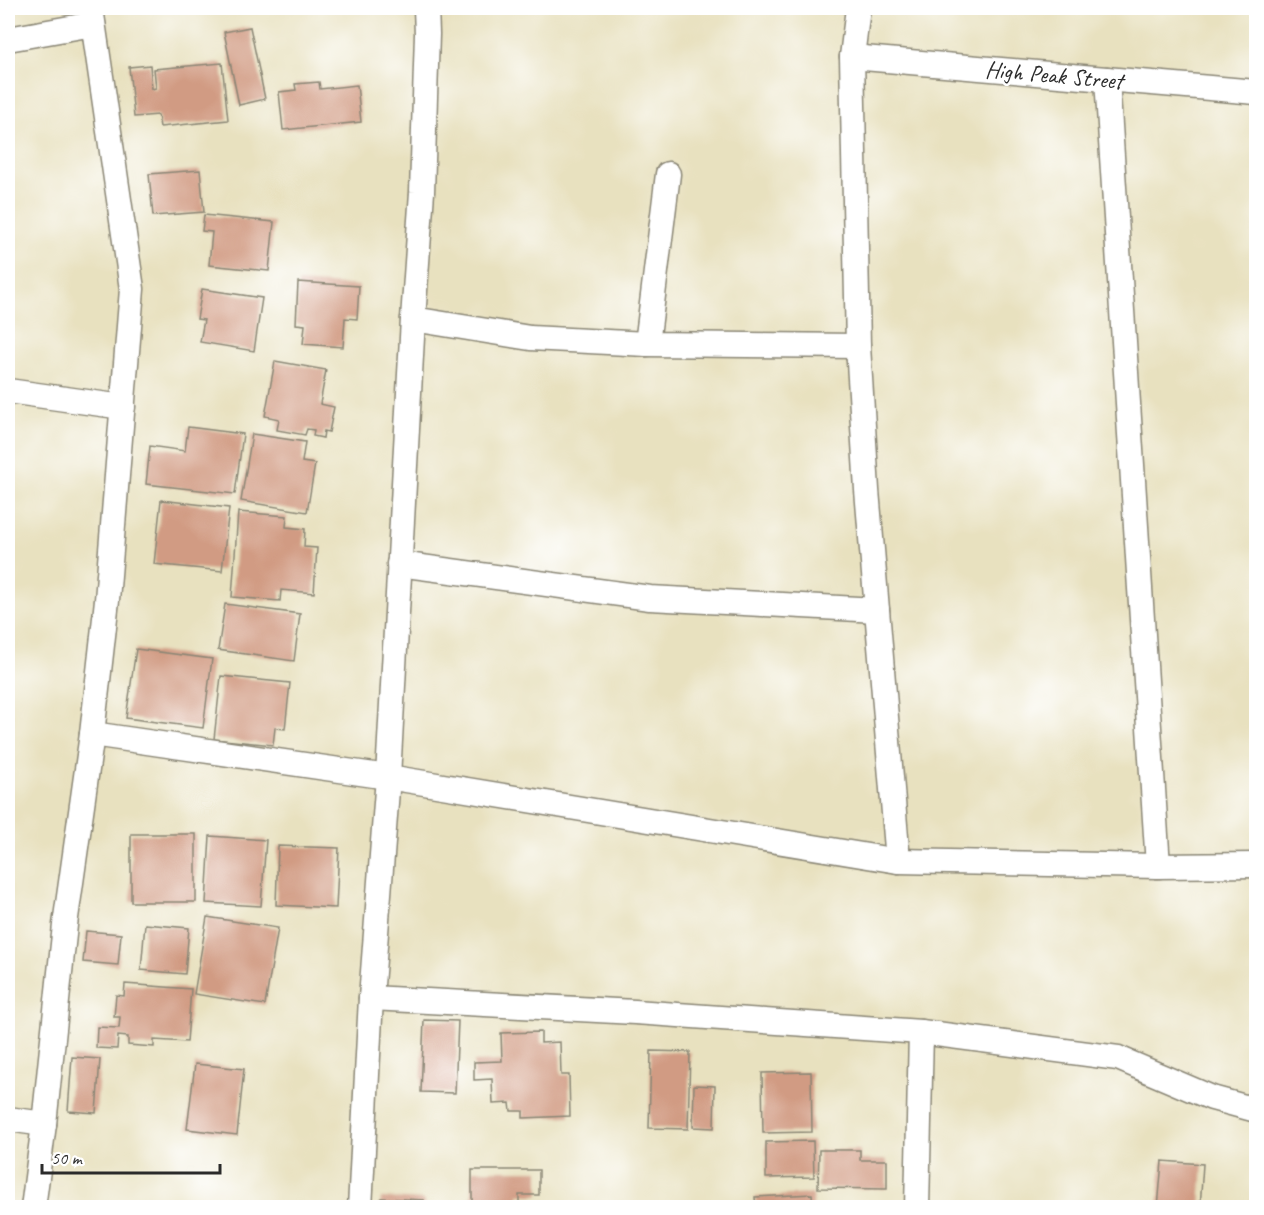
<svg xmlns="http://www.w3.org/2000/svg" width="1264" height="1215" font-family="Caveat,sans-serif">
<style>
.building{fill:#d19b83}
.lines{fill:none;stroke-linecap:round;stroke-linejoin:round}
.minor-casing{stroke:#8a8675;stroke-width:27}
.minor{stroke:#fff;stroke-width:24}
.labels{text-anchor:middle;stroke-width:5;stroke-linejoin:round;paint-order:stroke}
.street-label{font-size:24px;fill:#2b2b2b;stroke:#fff}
</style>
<rect width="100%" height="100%" fill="#fff"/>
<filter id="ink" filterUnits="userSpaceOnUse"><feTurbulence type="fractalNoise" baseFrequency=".0167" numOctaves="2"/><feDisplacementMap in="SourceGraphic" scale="12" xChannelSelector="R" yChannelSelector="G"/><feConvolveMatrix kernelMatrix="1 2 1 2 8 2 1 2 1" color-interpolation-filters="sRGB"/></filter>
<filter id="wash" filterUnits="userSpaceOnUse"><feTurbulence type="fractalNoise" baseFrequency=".008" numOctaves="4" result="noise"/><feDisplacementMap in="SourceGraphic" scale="24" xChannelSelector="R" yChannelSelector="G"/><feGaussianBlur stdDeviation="1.35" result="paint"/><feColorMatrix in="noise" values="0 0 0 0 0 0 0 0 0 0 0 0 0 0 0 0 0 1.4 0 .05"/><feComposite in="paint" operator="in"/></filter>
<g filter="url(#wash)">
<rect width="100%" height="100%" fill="#e8e1bf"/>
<g id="blocks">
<g class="building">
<polygon points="250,27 265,99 239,105 224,32"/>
<polygon points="222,63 228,120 160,127 158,115 134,117 129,67 150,65 152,89 156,88 154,69"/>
<polygon points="319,82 320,89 357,85 361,122 283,130 279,92 296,90 295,84"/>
<polygon points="200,170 204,212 153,216 149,174"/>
<polygon points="204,215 274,222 269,271 209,265 212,232 202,231"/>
<polygon points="298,282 359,286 357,319 345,318 343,347 303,344 305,325 296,324"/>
<polygon points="202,289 262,298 254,351 200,342 204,320 197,319"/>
<polygon points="275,361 326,370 320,404 334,407 329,432 324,431 323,438 313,436 314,430 307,429 305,435 277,430 279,419 265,416"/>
<polygon points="188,427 243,434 235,494 146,484 150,446 185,451"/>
<polygon points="252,434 305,442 302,462 315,464 307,512 241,501"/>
<polygon points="161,500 229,508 222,571 154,564"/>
<polygon points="238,512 287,516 286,527 305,529 304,547 317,548 314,593 281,590 280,601 232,597"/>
<polygon points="225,604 300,614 294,661 218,650"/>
<polygon points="136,649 212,659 203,728 126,718"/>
<polygon points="221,676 290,683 285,729 275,728 273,745 214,739"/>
<rect x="131" y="834" width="65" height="68"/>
<polygon points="210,836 266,840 261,906 206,903"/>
<polygon points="278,846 339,848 336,908 276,905"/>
<polygon points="207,917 278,928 265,1005 194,994"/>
<polygon points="145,924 189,928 185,974 141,970"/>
<polygon points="86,931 121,934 118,965 83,962"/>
<polygon points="125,984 191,989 187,1042 154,1040 154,1047 128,1045 128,1037 118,1036 117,1049 96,1048 97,1027 119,1028 120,1017 114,1017 116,995 124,996"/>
<polygon points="424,1020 458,1021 455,1093 421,1092"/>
<polygon points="541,1032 541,1043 560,1042 561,1075 569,1075 570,1116 523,1118 523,1111 511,1111 510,1103 493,1104 492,1079 474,1080 474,1062 502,1061 501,1033"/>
<polygon points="651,1051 690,1052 688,1129 649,1128"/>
<polygon points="72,1057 100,1059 96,1113 68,1111"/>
<polygon points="195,1064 244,1069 237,1135 187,1129"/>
<polygon points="811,1072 812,1132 763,1133 762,1073"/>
<polygon points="694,1085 715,1086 714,1128 693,1127"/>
<polygon points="813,1141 814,1177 766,1178 766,1142"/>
<polygon points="819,1150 860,1150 860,1160 887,1160 887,1189 818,1188"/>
<polygon points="1162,1161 1203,1164 1200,1208 1158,1208"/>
<polygon points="472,1170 539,1170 539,1195 519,1195 519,1208 472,1208"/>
<polygon points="812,1194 813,1208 756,1208 755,1197"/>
<polygon points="381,1198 424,1200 424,1208 380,1208"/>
</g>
</g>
</g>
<g filter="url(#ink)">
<use href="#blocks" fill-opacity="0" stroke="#8a8675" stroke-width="1.5"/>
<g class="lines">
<g class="minor-casing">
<g id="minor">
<polyline points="858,8 852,57 858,346 867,490 898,861"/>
<polyline points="8,39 93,24"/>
<polyline points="852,57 1256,92"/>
<polyline points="1107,79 1158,866"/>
<polyline points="413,319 530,338 647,344 858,346"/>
<polyline points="647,344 668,174"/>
<polyline points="8,391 123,407"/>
<polyline points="399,564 650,598 877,610"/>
<polyline points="92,734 388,777 898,861 1158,866 1256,865"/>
<polyline points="371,998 635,1012 921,1032 1118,1058 1212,1098 1256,1110"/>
<polyline points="8,1119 44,1124"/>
<polyline points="33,1208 44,1124 65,925 92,734 107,600 132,289 91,8"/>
<polyline points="360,1208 371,998 388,777 413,319 422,192 427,34 426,8"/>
<polyline points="917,1208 921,1032"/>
</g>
</g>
<use href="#minor" class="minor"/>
</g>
</g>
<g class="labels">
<g class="street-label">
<text transform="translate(1054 75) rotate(5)" y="8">High Peak Street</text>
</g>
</g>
<rect width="1264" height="1215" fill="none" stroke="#fff" stroke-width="30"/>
<path d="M42 1164v9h178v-9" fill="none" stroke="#2b2b2b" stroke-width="3"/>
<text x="51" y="1164" font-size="18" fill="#2b2b2b" stroke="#ffffff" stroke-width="4.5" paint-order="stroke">50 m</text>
</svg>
